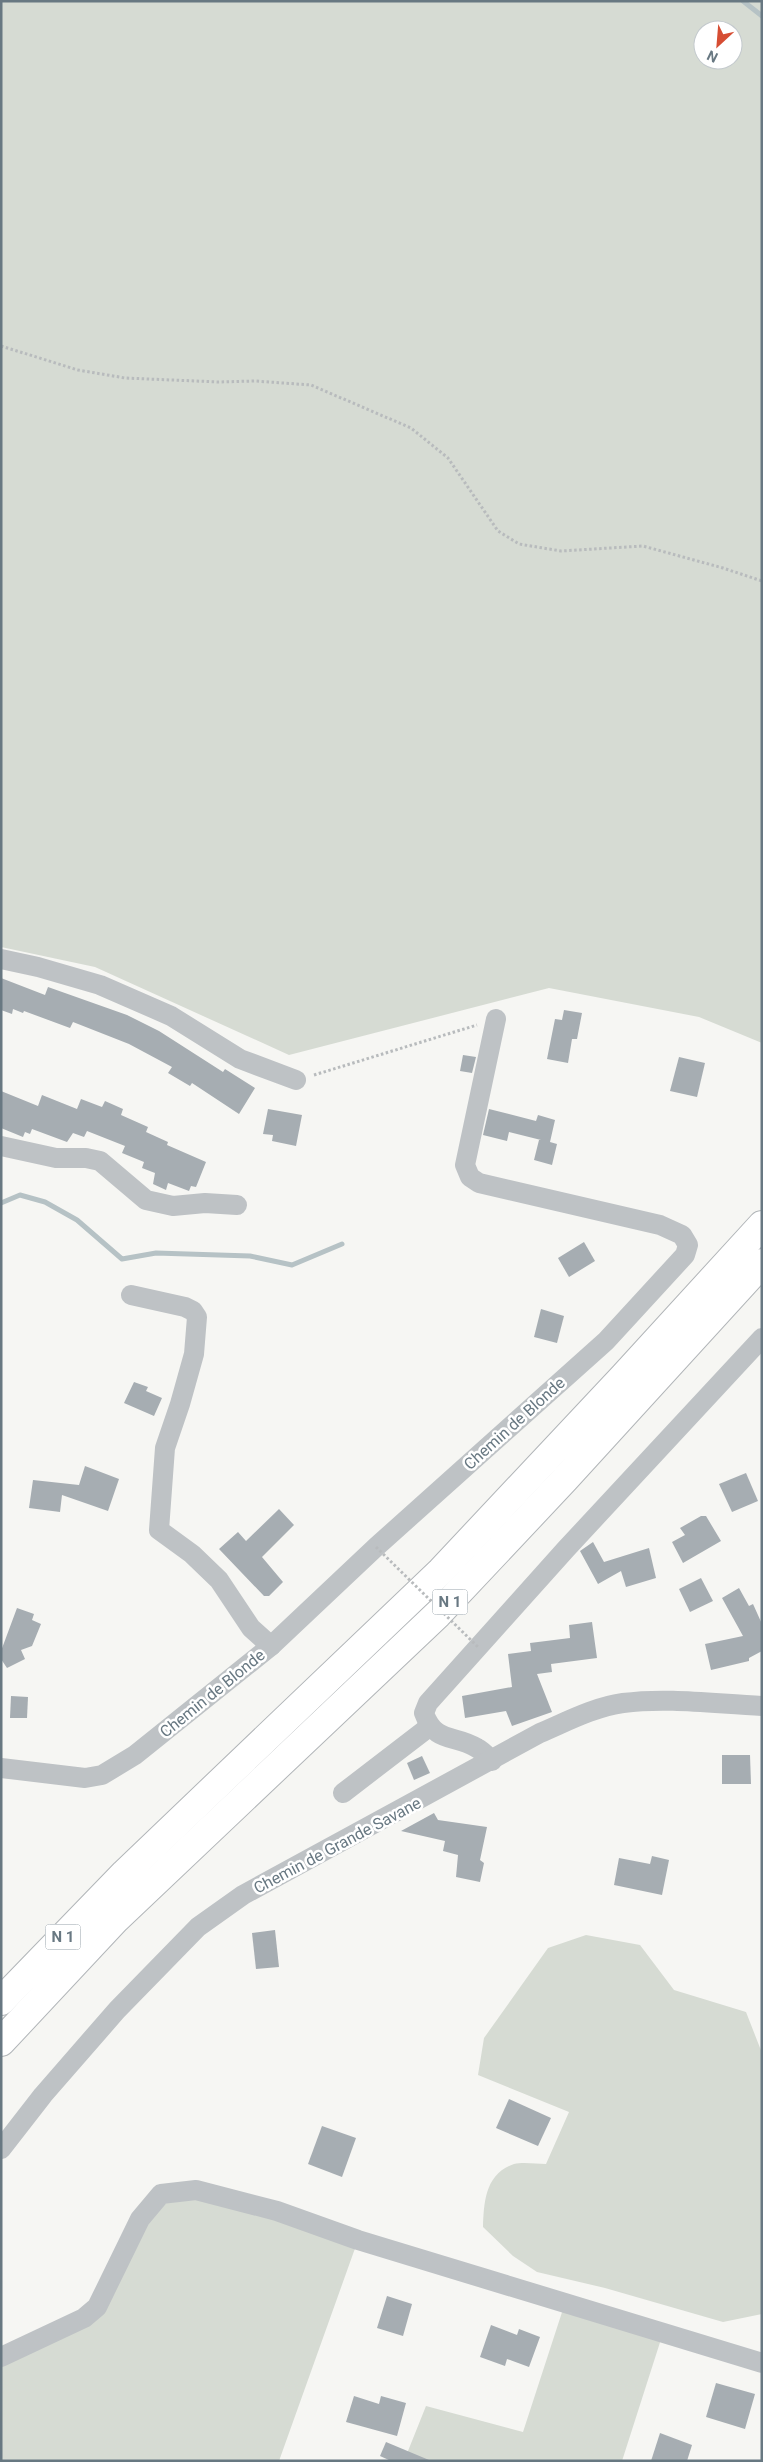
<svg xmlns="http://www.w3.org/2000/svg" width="763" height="2462" font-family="Roboto,sans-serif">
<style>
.green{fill:#d6dbd3;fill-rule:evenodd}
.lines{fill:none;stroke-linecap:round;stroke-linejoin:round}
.stream{stroke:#b6c2c5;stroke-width:5}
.building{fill:#a6adb2}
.highway-casing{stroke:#b1b5b8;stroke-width:30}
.path{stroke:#b8bbbd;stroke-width:3;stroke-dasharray:2.5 2.5;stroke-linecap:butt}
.minor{stroke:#bec2c5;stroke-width:20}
.highway{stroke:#fff;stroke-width:28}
.path-bridge{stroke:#b8bbbd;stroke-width:3;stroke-dasharray:2.5 2.5;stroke-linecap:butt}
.labels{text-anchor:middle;stroke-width:5;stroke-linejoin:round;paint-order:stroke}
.shield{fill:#fff;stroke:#95a0a8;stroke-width:1}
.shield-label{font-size:15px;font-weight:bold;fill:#687882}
.street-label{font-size:16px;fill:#687882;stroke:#fff}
</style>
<rect width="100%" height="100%" fill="#f6f6f3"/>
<g class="green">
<path d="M1 1H762V1043L699 1017 549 988 289 1055 95 967 1 947ZM703 30H733V60H703Z"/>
<path d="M586 1935 640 1945 674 1990 746 2012 762 2053V2314L723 2322 605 2288 537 2272 513 2256 483 2227C484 2202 485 2174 514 2164 523 2162 537 2164 546 2164L569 2112 478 2075 484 2038 548 1948Z"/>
<polygon points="196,2190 358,2240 279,2461 1,2461 1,2357 84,2318 161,2194"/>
<polygon points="565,2303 663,2333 622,2461 404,2461 426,2406 523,2432"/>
</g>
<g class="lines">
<g class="stream">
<polyline points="743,1 762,16"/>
<polyline points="1,1203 20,1195 45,1202 77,1220 122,1259 156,1253 250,1256 292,1265 342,1244"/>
</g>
</g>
<g class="building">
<polygon points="1,978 45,995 48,987 127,1015 159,1031 223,1072 225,1069 255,1088 239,1114 192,1083 190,1086 168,1073 172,1067 129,1044 73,1022 70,1028 24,1011 23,1013 13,1009 12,1014 1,1010"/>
<polygon points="564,1010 582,1013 577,1039 572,1039 568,1063 547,1059 555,1019 562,1020"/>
<polygon points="463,1055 476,1057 472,1073 460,1071"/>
<polygon points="679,1057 705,1063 697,1097 670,1091"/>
<polygon points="1,1091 38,1106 42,1095 77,1109 81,1099 102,1107 105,1101 123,1109 121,1115 148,1127 146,1132 168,1142 167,1145 206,1162 196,1187 191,1186 189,1191 168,1183 166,1190 153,1184 155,1173 142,1168 144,1162 122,1153 125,1146 87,1131 84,1137 73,1133 67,1142 32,1129 30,1134 25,1132 23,1137 1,1128"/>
<polygon points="268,1109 302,1115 296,1146 272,1141 273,1135 263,1134"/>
<polygon points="489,1109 536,1121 538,1115 555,1120 550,1142 557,1144 552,1165 534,1160 539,1140 541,1140 509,1132 507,1141 483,1135"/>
<polygon points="584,1242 595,1261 569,1277 558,1258"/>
<polygon points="541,1309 564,1316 557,1343 534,1337"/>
<polygon points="134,1382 148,1387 146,1391 162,1398 154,1416 124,1403"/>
<polygon points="85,1466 119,1479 108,1511 62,1495 60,1512 29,1508 33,1480 79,1485"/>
<polygon points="746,1473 758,1501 732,1512 719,1484"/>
<polygon points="279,1509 294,1525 262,1557 283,1582 269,1596 264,1596 219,1549 238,1532 246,1541"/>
<polygon points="701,1516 706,1516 721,1541 683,1563 672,1542 685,1535 680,1528"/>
<polygon points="593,1542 604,1562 649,1548 656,1578 626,1587 621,1571 598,1584 580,1551"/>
<polygon points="701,1578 713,1601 690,1612 679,1589"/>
<polygon points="739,1588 749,1606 753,1604 762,1624 762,1651 749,1658 749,1661 711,1670 705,1644 743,1636 722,1598"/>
<polygon points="17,1608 34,1614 32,1620 41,1624 32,1646 21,1650 25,1659 7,1668 1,1659 1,1651"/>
<polygon points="592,1622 597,1658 551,1664 552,1672 537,1674 552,1712 512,1726 506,1711 465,1718 462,1696 512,1687 508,1654 531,1651 530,1643 570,1638 569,1625"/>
<polygon points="11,1696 28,1697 27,1718 10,1718"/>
<polygon points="722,1755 750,1755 751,1784 722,1784"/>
<polygon points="422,1756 430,1773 414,1780 407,1763"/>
<polygon points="434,1813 438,1820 487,1827 480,1860 484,1863 480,1882 456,1877 458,1855 443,1851 445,1841 401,1831"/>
<polygon points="652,1856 669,1860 662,1895 614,1885 619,1858 650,1864"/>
<polygon points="275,1930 279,1967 256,1969 252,1933"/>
<polygon points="509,2099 551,2118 538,2146 496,2128"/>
<polygon points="322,2126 356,2138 342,2177 308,2164"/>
<polygon points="387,2296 412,2304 403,2336 377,2328"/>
<polygon points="491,2325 517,2335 519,2329 540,2337 529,2367 507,2359 505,2366 480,2357"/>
<polygon points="716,2383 755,2394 745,2429 706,2417"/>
<polygon points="354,2396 379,2404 381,2396 406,2403 397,2436 346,2422"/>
<polygon points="660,2433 692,2445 687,2461 651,2461"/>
<polygon points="386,2442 429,2460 429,2461 391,2461 380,2456"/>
</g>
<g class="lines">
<g class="highway-casing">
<g id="highway">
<polyline points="1,2001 125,1873 441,1571 624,1376 762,1225"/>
<polyline points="1,2042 116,1919 438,1614 565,1479 762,1263"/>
</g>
</g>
<g class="path">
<polyline points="1,346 78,370 125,378 219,382 255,381 311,385 411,428 448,458 498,531 519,544 561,551 643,546 723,568 762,581"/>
<polyline points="314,1075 477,1025"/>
</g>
<g class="minor">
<polyline points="1,959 38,967 100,985 171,1016 240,1059 296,1080"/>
<polyline points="1,1146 56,1158 86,1158 100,1161 146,1200 173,1206 205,1203 237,1205"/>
<polyline points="131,1295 185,1307 193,1311 197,1317 194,1354 180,1404 165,1448 159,1530 192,1554 219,1580 251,1628 271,1646"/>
<path d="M492 1761C488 1757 483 1751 477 1748 455 1734 435 1744 424 1713L428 1703 566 1549 762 1338"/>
<polyline points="1,1768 85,1778 102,1775 135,1755 271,1646 376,1547 606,1341 685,1255 688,1245 682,1235 660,1225 479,1183 470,1177 465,1165 496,1019"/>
<polyline points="343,1793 429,1727"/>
<path d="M1 2149 43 2095 117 2010 198 1927 243 1895 540 1733C566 1722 594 1707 623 1703 668 1697 716 1704 762 1706"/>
<polyline points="1,2357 84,2318 97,2307 140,2219 161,2194 196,2190 277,2211 358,2240 762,2363"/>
</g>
<use href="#highway" class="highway"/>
<polyline class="path-bridge" points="376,1547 478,1647"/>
</g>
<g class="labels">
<g class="shield">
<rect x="432.5" y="1589.5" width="35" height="25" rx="4"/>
<rect x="45.5" y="1924.5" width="35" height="25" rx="4"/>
</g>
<g class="shield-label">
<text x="450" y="1607">N 1</text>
<text x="63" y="1942">N 1</text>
</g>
<g class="street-label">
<text transform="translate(514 1423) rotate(-42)" y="6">Chemin de Blonde</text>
<text transform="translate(212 1693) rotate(-39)" y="6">Chemin de Blonde</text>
<text transform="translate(337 1845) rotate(-28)" y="6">Chemin de Grande Savane</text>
</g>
</g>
<rect width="763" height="2462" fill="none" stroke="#687882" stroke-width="5"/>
<g transform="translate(718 45) rotate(206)"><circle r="24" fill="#ffffff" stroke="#c3c9cd"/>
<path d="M0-4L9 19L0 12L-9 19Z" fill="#d64d33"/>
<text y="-8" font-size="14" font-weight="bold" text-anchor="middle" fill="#687882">N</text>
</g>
</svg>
